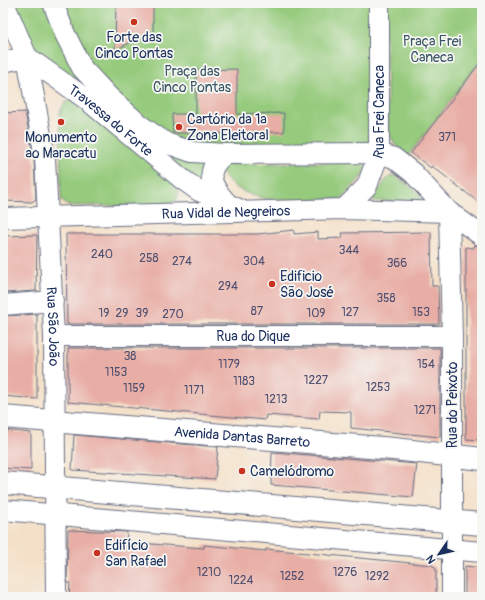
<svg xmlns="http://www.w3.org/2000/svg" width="485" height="600" font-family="Pangolin,sans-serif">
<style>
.green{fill:#96cb7d;stroke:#587d6e}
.building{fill:#e8aea5}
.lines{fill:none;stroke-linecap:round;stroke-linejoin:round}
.minor-casing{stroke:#676d83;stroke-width:22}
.major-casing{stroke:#676d83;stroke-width:24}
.minor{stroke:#fff;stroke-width:20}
.major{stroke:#fff;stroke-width:22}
.poi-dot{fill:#c8321e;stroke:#f6f6f2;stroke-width:1.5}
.labels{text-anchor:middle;stroke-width:3.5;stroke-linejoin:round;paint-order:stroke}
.number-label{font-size:12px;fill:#4e4f70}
.poi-label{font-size:14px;fill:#1b2f5e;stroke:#f6f6f2;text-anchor:start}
.park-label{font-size:14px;fill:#3a5666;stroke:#f6f6f2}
.street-label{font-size:14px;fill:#1b2f5e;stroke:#f6f6f2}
</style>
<rect width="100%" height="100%" fill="#f6f6f2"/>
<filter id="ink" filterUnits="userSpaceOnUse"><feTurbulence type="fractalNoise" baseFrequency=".025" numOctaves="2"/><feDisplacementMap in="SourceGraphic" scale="8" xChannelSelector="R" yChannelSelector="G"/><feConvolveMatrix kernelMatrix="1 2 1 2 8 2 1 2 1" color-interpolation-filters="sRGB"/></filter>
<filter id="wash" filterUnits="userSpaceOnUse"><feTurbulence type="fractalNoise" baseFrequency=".012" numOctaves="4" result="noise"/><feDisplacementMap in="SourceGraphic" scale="16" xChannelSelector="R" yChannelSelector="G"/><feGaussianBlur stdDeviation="0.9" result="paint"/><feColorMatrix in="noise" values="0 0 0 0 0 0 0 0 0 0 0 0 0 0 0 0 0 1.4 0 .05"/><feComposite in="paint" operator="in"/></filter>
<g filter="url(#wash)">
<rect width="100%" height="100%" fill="#f4e0c8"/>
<g class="green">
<polygon points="11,3 374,3 372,142 287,148 222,149 215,195 33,56"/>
<polygon points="385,3 482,3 482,59 408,156 396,146 388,132"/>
<path d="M71 99 176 184 179 192C178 196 178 200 174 202 165 207 83 205 68 206L61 200 60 112 64 104Z"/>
<path d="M363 162 365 166 364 174 341 199 275 200C256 198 229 190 222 171L225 164Z"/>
<polygon points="391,176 396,176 421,195 421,201 374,201 373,198 387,179"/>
</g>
<g id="blocks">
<g class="building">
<polygon points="116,3 153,3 153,32 115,50"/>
<polygon points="482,60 482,205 432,166 431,168 411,153"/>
<polygon points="237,69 237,114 284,113 284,132 236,132 236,134 221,134 221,133 173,133 172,114 196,114 196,70"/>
<polygon points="25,112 34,159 36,199 32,202 3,201 3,113"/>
<polygon points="294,230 294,234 318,232 318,239 343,238 342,233 431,232 432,286 438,286 439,324 67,324 66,234 258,234"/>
<polygon points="37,235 36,291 3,293 3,236"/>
<polygon points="475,245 482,247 482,440 466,439 466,247 473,248"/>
<polygon points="37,314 37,399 3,396 3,316"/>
<polygon points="68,348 440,348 440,437 351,428 351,412 320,411 319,419 266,415 265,420 68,402"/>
<polygon points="3,430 31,433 31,470 3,468"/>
<polygon points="74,435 218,447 215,479 72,470"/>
<polygon points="272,452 417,464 413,497 271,485"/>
<polygon points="68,530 127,532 126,542 204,548 204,545 266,551 266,549 432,565 436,569 436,597 69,597 70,583 67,583"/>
<polygon points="465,566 482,568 482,597 465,597"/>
</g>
</g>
</g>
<g filter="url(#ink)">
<use href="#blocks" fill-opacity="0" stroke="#676d83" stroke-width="1"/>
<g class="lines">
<g class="minor-casing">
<g id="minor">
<path id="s1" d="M4 3 27 57 45 158 54 336 56 597"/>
<polyline points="53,3 65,34 82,68 110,98 140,125 166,143 192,152 225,154 379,153 394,158 413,173 449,212 482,236"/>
<path id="s2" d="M27 57 86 99 182 179 199 191 241 210"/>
<polyline points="3,62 27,57"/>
<path d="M225 154C203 171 211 186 227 203"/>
<path id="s3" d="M344 209 367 186 379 153V3"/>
<polyline points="449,212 452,336 452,597"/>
<path id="s4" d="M3 218 344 209 449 212"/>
<polyline points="3,305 53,301"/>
<path id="s5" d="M54 336H452"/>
<polyline points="3,510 482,552"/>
</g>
</g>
<g class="major-casing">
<g id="major">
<path id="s6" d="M3 417 394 449 482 459"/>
<polyline points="3,483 482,524"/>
</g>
</g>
<use href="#minor" class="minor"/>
<use href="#major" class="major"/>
</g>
</g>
<g class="poi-dot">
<circle cx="134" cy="22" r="4"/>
<circle cx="61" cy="122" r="4"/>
<circle cx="179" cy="127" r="4"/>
<circle cx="272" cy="284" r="4"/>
<circle cx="242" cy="471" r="4"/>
<circle cx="97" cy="553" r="4"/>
</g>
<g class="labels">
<g class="number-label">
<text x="447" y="141">371</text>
<text x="349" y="254">344</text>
<text x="102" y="258">240</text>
<text x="149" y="262">258</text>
<text x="182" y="265">274</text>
<text x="254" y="265">304</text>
<text x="397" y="267">366</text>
<text x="228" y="290">294</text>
<text x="386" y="302">358</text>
<text x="257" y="315">87</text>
<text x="350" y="316">127</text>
<text x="421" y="316">153</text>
<text x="104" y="317">19</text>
<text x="122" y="317">29</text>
<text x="142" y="317">39</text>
<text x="316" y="317">109</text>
<text x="173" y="318">270</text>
<text x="130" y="360">38</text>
<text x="229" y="368">1179</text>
<text x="426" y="368">154</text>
<text x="116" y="376">1153</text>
<text x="316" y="384">1227</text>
<text x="244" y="385">1183</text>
<text x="378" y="391">1253</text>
<text x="134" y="392">1159</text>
<text x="194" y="394">1171</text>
<text x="276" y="403">1213</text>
<text x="425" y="414">1271</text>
<text x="209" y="576">1210</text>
<text x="345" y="576">1276</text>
<text x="292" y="580">1252</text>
<text x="377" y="580">1292</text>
<text x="241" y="584">1224</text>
</g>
<g class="poi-label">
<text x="134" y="42" text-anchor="middle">Forte das<tspan x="134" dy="16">Cinco Pontas</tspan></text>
<text x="187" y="124">Cartório da 1ª<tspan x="187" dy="16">Zona Eleitoral</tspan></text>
<text x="61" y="142" text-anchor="middle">Monumento<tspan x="61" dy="16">ao Maracatu</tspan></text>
<text x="280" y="281">Edificio<tspan x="280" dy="16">São José</tspan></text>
<text x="250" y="476">Camelódromo</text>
<text x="105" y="550">Edifício<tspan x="105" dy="16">San Rafael</tspan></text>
</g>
<g class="park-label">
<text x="432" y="46">Praça Frei<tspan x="432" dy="16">Caneca</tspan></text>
<text x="192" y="76">Praça das<tspan x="192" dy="16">Cinco Pontas</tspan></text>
</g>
<g class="street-label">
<text dy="5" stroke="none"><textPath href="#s3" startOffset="109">Rua Frei Caneca</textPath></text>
<text dy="5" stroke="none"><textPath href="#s2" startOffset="105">Travessa do Forte</textPath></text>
<text dy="5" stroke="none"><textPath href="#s4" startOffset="223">Rua Vidal de Negreiros</textPath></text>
<text dy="5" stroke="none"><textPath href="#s1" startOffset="330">Rua São João</textPath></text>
<text dy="5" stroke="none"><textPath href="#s5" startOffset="199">Rua do Dique</textPath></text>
<text transform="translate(452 405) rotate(-90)" y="5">Rua do Peixoto</text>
<text dy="5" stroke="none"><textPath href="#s6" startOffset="240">Avenida Dantas Barreto</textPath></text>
</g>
</g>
<rect width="485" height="600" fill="none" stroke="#f6f6f2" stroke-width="16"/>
<g transform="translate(439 554) rotate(236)" stroke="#f6f6f2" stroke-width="3" paint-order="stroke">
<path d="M0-3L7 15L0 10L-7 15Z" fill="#1b2f5e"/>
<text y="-6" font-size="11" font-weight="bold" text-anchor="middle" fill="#1b2f5e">N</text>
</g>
</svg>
